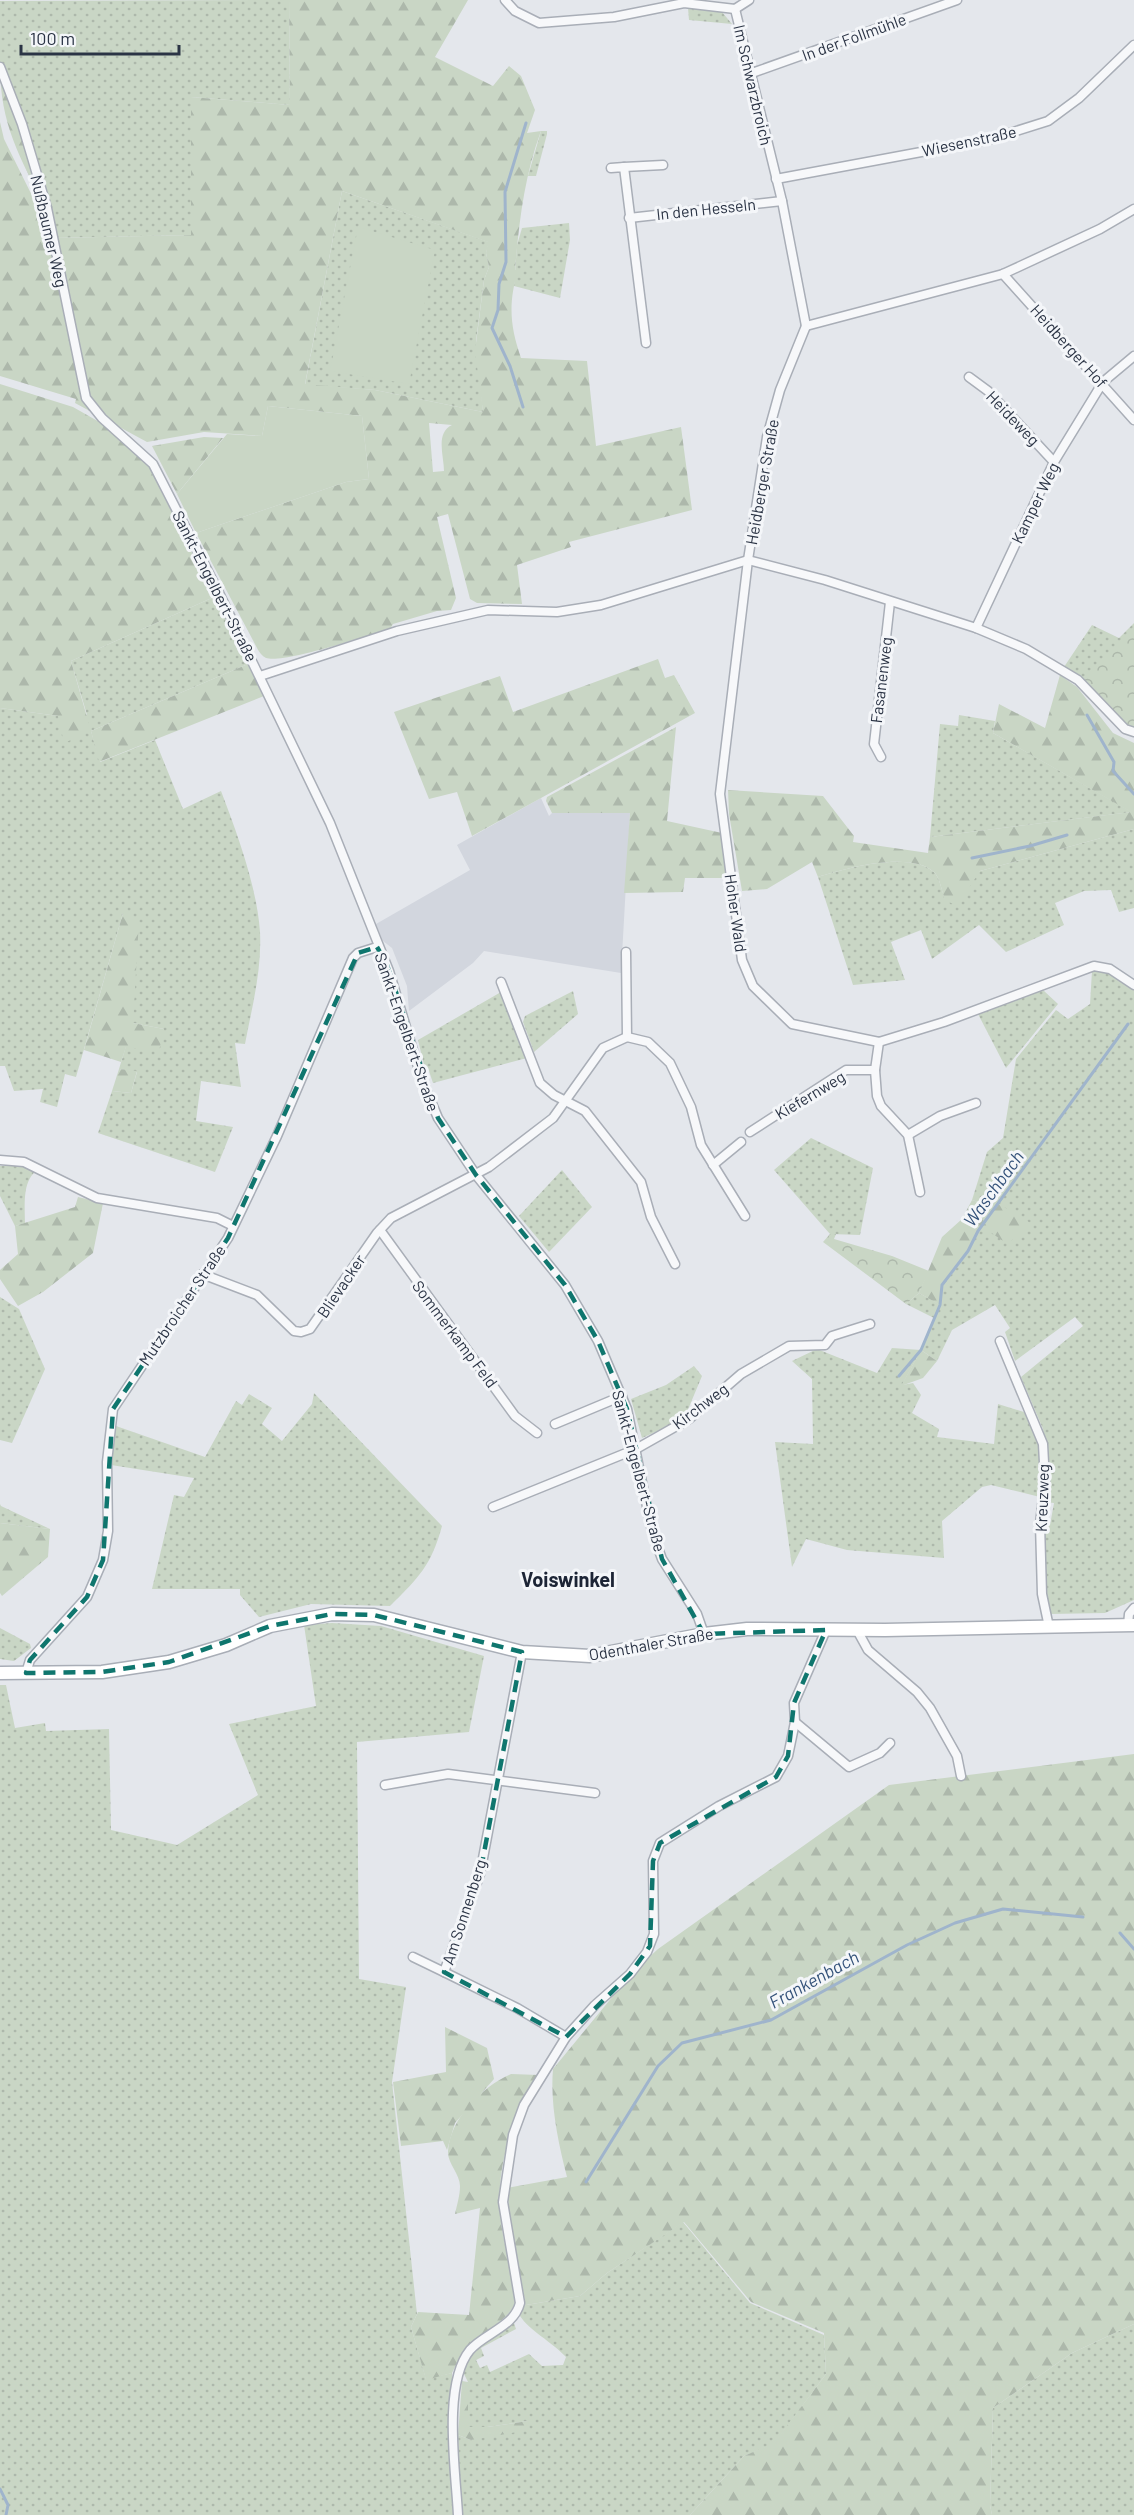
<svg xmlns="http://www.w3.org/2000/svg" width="1134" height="2515" font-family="Barlow,sans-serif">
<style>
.built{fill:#d2d6de}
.grass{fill:url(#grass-dots)}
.forest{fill:url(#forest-firs);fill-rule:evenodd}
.park{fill:url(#park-crowns)}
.garden{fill:#c9d6c5}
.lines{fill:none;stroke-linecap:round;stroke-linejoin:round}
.stream{stroke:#9fb4cc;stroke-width:3}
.minor-casing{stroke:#a9aeb7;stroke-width:11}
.secondary-casing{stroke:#a9aeb7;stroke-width:15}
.minor{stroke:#f7f8fa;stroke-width:8}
.secondary{stroke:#fff;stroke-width:12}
.marked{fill:none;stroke:#0f766e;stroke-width:4.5;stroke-dasharray:12 8;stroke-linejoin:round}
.labels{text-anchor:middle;stroke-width:6;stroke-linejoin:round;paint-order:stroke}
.street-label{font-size:16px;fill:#2b3445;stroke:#f4f6f9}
.water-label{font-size:18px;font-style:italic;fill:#34527a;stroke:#f4f6f9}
.quarter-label{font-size:20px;font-weight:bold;fill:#1d2536;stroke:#f4f6f9}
</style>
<defs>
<pattern id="grass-dots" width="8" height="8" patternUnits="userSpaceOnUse" patternTransform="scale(1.5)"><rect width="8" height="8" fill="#c9d6c5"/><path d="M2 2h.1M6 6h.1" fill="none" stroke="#adb8ab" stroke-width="1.8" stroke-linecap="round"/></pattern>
<pattern id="forest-firs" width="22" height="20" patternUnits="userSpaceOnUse" patternTransform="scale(1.5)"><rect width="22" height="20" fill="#c9d6c5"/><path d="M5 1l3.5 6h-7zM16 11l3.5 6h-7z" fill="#adb8ab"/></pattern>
<pattern id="park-crowns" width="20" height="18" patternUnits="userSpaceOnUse" patternTransform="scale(1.5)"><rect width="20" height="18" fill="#c9d6c5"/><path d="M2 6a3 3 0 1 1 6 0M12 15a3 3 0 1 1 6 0" fill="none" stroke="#adb8ab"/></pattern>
</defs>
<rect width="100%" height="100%" fill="#e4e7ec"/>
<polygon class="built" points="541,798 549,816 553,812 630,813 621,973 484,951 473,963 409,1011 407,986 392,948 383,941 376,924 470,870 457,845"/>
<g class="grass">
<polygon points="289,0 290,105 191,97 192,235 53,238 0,65 0,1"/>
<polygon points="688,8 722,12 732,24 689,20"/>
<polygon points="541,131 547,131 547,134 536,176 528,176"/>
<polygon points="342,191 489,242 486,253 489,267 484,280 476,341 483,412 375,390 305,385"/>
<polygon points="569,223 570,240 560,298 514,286 517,245 522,228"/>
<path d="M214 597 248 664 91 731 100 762 155 740 183 809 221 791C237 833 257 887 260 932 262 970 252 1007 245 1044L235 1043 241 1087 201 1081 196 1121 233 1127 215 1172 98 1133 112 1091 131 1093 137 1072 119 1069 126 1046 164 1029 133 1023 123 913 76 1077 65 1074 57 1107 40 1102 43 1089 14 1091 5 1066H0V708L58 716 87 715 71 661Z"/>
<polygon points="1134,623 1134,733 1083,681 1064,667 1092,625 1119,638"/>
<polygon points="959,715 995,721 993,733 1132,812 930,837 940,724 958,726"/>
<path d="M1134 829V908L1119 912 1111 890 1084 891 1055 903 1064 925 1006 952 979 925 932 959 921 930 891 942 905 980 853 985 818 877C846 868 912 850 935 873 940 879 942 892 945 899L980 871Z"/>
<path d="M1104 970 1134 989V1600L1105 1613 1050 1614 1045 1585 1042 1525H1050L1054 1503 1044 1502 1047 1479 1050 1476 1043 1429 1021 1377 1083 1326 1075 1317 1015 1361 1005 1332 1010 1328 995 1305 952 1330 937 1361 921 1350 902 1385 913 1383 921 1395 912 1413 939 1429 937 1437 994 1444 998 1404 1027 1413C1039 1441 1047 1466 1040 1497L991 1485 982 1487 942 1521 944 1558 847 1550 806 1539 792 1567 775 1442 813 1444 812 1379 792 1361 817 1349 877 1373 892 1348 921 1350 934 1318 906 1304 919 1293 939 1304 942 1285 952 1274 978 1231 996 1208 972 1200 987 1152 1003 1138 1016 1059 1056 1010 1068 1019 1090 1004 1092 971Z"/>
<polygon points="1043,990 1058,1004 1006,1068 978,1014"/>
<polygon points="573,991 578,1014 534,1052 523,1022 525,1016"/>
<polygon points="501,992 527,1058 433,1083 428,1068 425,1069 418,1040"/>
<polygon points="811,1138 873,1168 860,1235 830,1234 774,1170"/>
<path d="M0 1166H20L36 1171C22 1182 25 1206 25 1223L15 1226 0 1196Z"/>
<polygon points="562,1170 592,1207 549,1252 519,1216"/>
<polygon points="0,1297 19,1309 45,1369 12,1443 0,1440"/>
<polygon points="694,1366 702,1376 684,1419 642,1438 631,1399 666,1385"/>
<path d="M314 1393 442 1526C431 1566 419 1577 390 1606L311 1604 259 1617 240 1595V1589H152L174 1495 184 1497 194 1478 111 1465 116 1426 205 1457 236 1401 242 1405 249 1394 272 1408 262 1424 282 1441 312 1404Z"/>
<polygon points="0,1504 1,1506 50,1529 0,1523"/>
<polygon points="332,1623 381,1626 484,1656 469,1732 357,1742 359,1979 406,1987 392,2082 417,2314 411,2327 426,2379 452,2373 455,2515 0,2515 0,1685 6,1685 15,1728 45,1723 46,1731 109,1729 111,1830 177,1845 258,1795 229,1724 316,1706 304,1625"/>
<polygon points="0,1628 30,1644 31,1648 14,1661 0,1659"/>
<path d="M683 2222 750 2303 824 2335 826 2374 774 2444 744 2456 690 2515H461L458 2435 471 2440 528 2421 487 2427H468V2382L463 2372C472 2347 493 2336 514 2323L516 2329 481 2348 484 2356 476 2360 480 2368 487 2365 490 2372 529 2354 542 2366 563 2365 566 2357C552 2342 529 2330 520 2316L525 2298 526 2305 580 2296 607 2273Z"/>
<polygon points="1134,2324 1134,2515 992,2515 990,2505 993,2408 1072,2353"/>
</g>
<g class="forest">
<path d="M289 0H468L435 57 493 86 509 66 521 76 535 110 527 133 541 131C524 177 519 223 515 270H518C508 304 510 326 521 358L587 361 596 446 681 427 692 510 569 542 571 547 517 565 522 604 477 603 470 599 448 514 437 517 456 598 451 610 437 611 393 624 390 629C368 635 284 664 266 658 262 656 259 652 257 648L196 533 346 482 369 479 362 416 268 406 262 436 204 432 147 442 75 403 76 399 0 376V122L4 139 53 238 191 235V97L290 105ZM342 191 488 242 486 253 489 267 484 280 475 351 483 412 375 390 305 384ZM429 423 452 425C435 433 444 456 444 471L433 472Z"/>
<path d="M0 65 46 209C20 157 0 125 0 65Z"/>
<polygon points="0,384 73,407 138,444 214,597 71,661 91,731 248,664 264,696 99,762 91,731 64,743 58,716 0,708"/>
<polygon points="204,437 223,438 177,494 152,446"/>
<polygon points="658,659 665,678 674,675 695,713 472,836 457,792 429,799 394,712 500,676 513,712"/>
<path d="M1060 675 1077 687 1113 733 1134 743V829L980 871 957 906 945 900C942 892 940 879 935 873 912 850 846 868 818 877L812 862 767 889 742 891 729 814 728 790 823 796 854 836 853 842 928 853 930 837 1131 812 993 733 999 704 1045 728Z"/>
<polygon points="676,727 667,821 722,833 728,878 685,878 683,892 624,893 630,813 552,813 546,801 547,797"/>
<polygon points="123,913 139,920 133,1023 164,1029 159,1051 126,1047 121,1062 84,1050"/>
<polygon points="119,1069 137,1071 131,1093 112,1091"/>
<polygon points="78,1197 103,1203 93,1253 43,1292 18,1306 0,1279 0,1270 18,1254 15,1226 75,1207"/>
<polygon points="972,1200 996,1208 999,1204 1032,1224 1007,1244 982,1226 968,1251 942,1285 940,1305 919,1293 942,1237 962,1219"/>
<polygon points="921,1350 937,1361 923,1378 901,1386"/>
<polygon points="0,1523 50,1529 48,1557 2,1596 0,1593"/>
<path d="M1134 1754V2324L1072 2353 993 2408 990 2505 992 2515H690L744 2456 774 2443 826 2374 824 2333 751 2302 684 2222 607 2273 580 2296 526 2305 511 2232 507 2188 567 2177C558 2142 550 2104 553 2069L632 1973 658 1949 889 1785Z"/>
<polygon points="445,2027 487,2048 494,2079 455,2123 447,2150 443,2141 401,2146 393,2082 446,2072"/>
<path d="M511 2074 539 2075C509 2124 492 2176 503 2235 506 2255 518 2278 516 2298 513 2319 486 2329 472 2342 463 2350 457 2363 452 2373L426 2380 411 2327 418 2312 469 2315 480 2208 455 2214C457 2205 460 2195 460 2186 460 2174 447 2163 448 2151 450 2118 483 2086 511 2074Z"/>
<polygon points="462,2381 468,2382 468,2427 487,2427 528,2421 529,2430 471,2440 458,2435"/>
</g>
<g class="park">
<polygon points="1134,629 1134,733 1083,681"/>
<polygon points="830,1234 836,1234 834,1239 892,1256 929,1271 919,1293 906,1304 823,1242"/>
</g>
<g class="garden">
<polygon points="358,227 435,250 409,384 330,371"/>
<polygon points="268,406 362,416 369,479 346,482 196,533 177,494 227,434 262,436"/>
</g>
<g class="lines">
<g class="stream">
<polyline points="523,407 510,366 492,328 498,310 499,284 506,262 505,192 526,123"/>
<polyline points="1087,715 1114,762 1113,771 1134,794"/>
<polyline points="972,858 1030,846 1067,835"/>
<polyline points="899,1376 921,1350 940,1305 942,1285 968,1251 978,1231 1128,1024"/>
<polyline points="1120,1933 1134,1949"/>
<polyline points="586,2182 658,2066 682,2043 771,2020 907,1945 955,1923 1003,1909 1083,1917"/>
<polyline points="0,2489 8,2505 6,2515"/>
</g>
<g class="minor-casing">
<g id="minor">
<polyline points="505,0 515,11 539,23 614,17 684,3 735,9"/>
<polyline points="735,9 782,201 806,326"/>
<polyline points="735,9 749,0"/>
<polyline points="0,67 22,124 47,208 86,398 102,418 153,464 218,591 330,823 389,971 422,1080 438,1118 476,1175 565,1285 598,1341 627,1409 652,1531 662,1559 697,1614 704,1634"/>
<polyline points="752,73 957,0"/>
<polyline points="624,167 663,165"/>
<polyline points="611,168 624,167 646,343"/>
<polyline points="776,179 991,139 1048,121 1079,98 1134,45"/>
<polyline points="629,218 782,201"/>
<polyline points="1003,274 1134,420"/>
<polyline points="806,326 780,390 767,437 748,560 720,794 742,960 753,986 792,1024 879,1042 944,1022 1094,966 1110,969 1134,985"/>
<polyline points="806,326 1003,274 1100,229 1134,209"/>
<polyline points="969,377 988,391 1054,462"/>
<polyline points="976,628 1054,462 1103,382 1134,356"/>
<polyline points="260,676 397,631 488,610 557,612 601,605 748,560 825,580 976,628 1026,649 1078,680 1125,729 1134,732"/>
<polyline points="881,757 874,744 890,602"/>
<polyline points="626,952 627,1037"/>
<polyline points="501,982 540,1083 554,1095 585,1111 641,1182 651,1217 675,1264"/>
<polyline points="879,1042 875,1070 877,1096 881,1106 908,1135 920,1192"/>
<polyline points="750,1132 846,1070 875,1070"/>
<polyline points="908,1135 940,1116 976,1103"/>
<polyline points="0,1160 24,1162 97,1198 217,1218 233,1226"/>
<polyline points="713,1165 741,1142"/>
<polyline points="380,1230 515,1416 537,1433"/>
<polyline points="202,1274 257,1295 294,1331 301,1332 310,1329 377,1233 391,1218 489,1167 553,1118 603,1048 627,1037 648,1042 670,1063 691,1107 701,1145 745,1216"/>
<polyline points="1000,1341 1043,1444 1045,1481 1040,1524 1042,1594 1049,1627"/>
<polyline points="555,1424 622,1396"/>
<polyline points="493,1507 636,1449 689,1419 741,1374 789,1346 825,1345 832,1336 870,1324"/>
<polyline points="1128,1625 1129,1614 1134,1608"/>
<polyline points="857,1630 868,1650 917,1692 930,1708 957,1756 961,1776"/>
<polyline points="26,1673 30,1660 87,1597 103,1560 108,1531 107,1462 113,1409 228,1238 277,1136 353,958 358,953 377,947"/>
<polyline points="795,1722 849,1767 880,1753 890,1743"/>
<polyline points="385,1785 448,1774 595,1793"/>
<polyline points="413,1957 444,1972 480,1874 522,1652"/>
<polyline points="444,1972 517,2008 566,2037"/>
<path d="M458 2515C456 2473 442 2384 470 2350 485 2333 514 2327 520 2303L503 2202 513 2135 524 2105 566 2037 595 2005 630 1974 647 1952 654 1934 653 1861 660 1843 719 1806 776 1777 788 1756 795 1722 794 1703 826 1630"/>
</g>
</g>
<g class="secondary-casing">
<polyline id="secondary" points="0,1673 102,1672 169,1662 226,1645 270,1626 332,1614 374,1615 522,1652 590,1656 704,1634 747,1629 885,1630 1134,1625"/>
</g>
<use href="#minor" class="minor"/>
<use href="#secondary" class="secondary"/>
</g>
<path class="marked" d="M377 947 386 962 438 1118 476 1175 565 1285 598 1341 627 1409 662 1559 704 1634 826 1630 794 1703 788 1756 776 1777 660 1843 653 1861 650 1946 630 1974 566 2037 444 1972 480 1874 522 1652 374 1615 332 1614 270 1626 169 1662 102 1672 26 1673 30 1660 87 1597 103 1560 113 1409 228 1238 358 953Z"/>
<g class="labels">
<g class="street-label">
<text transform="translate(854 37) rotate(-20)" y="6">In der Follmühle</text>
<text transform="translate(753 85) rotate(77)" y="6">Im Schwarzbroich</text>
<text transform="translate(969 141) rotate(-12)" y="6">Wiesenstraße</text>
<text transform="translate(706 209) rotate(-6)" y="6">In den Hesseln</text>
<text transform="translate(49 231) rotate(77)" y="6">Nußbaumer Weg</text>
<text transform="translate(1069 346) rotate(48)" y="6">Heidberger Hof</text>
<text transform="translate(1013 418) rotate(46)" y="6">Heideweg</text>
<text transform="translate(762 482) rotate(-80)" y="6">Heidberger Straße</text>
<text transform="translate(1035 503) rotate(-64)" y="6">Kamper Weg</text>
<text transform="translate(215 586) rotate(63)" y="6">Sankt-Engelbert-Straße</text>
<text transform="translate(881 680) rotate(-83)" y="6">Fasanenweg</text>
<text transform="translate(736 913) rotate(82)" y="6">Hoher Wald</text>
<text transform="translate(407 1032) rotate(71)" y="6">Sankt-Engelbert-Straße</text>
<text transform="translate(810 1095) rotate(-31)" y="6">Kiefernweg</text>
<text transform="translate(341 1286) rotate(-56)" y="6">Blievacker</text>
<text transform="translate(182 1305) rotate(-56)" y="6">Mutzbroicher Straße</text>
<text transform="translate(455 1334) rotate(53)" y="6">Sommerkamp Feld</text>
<text transform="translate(700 1406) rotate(-37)" y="6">Kirchweg</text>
<text transform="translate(639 1471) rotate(75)" y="6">Sankt-Engelbert-Straße</text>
<text transform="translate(1042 1498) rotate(-88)" y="6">Kreuzweg</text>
<text transform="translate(651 1644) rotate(-10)" y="6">Odenthaler Straße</text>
<text transform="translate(464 1912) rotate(-72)" y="6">Am Sonnenberg</text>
</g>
<g class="water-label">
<text transform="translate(994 1189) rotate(-54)" y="6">Waschbach</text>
<text transform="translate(814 1980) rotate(-29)" y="6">Frankenbach</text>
</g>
<g class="quarter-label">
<text x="568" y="1587">Voiswinkel</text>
</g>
</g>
<path d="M21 45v9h158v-9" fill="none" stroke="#2b3445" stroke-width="3"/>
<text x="30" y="45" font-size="18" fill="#2b3445" stroke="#f4f6f9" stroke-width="4.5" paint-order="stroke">100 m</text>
</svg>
